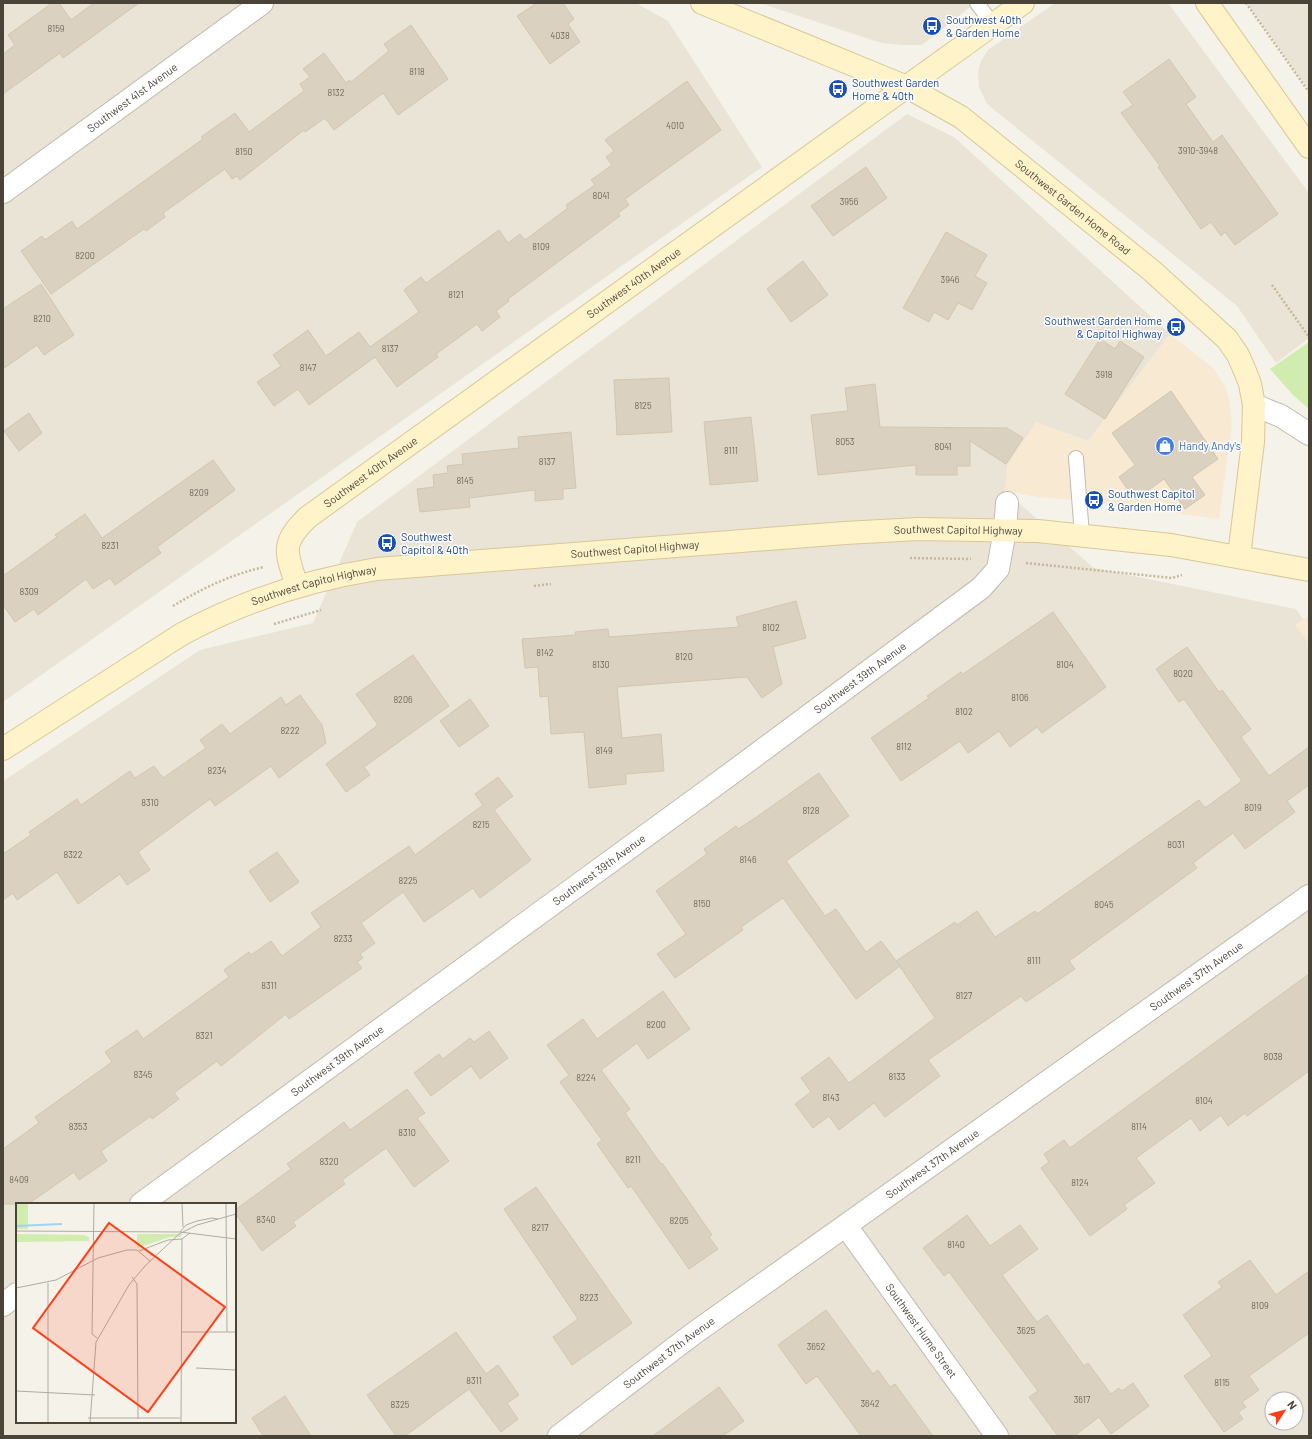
<svg xmlns="http://www.w3.org/2000/svg" width="1312" height="1439" font-family="Barlow,sans-serif">
<style>
.residential{fill:#eae4d7;fill-rule:evenodd}
.commercial{fill:#f8e9d3}
.green{fill:#d0ecaf}
.building{fill:#dbd1c0;stroke:#d3c6b0}
.lines{fill:none;stroke-linecap:round;stroke-linejoin:round}
.lane-casing{stroke:#c2baab;stroke-width:16}
.street-casing{stroke:#c2baab;stroke-width:24}
.secondary-casing{stroke:#d9c796;stroke-width:24}
.path{stroke:#c5b79b;stroke-width:2.5;stroke-dasharray:2 2;stroke-linecap:butt}
.lane{stroke:#fff;stroke-width:14}
.street{stroke:#fff;stroke-width:22}
.secondary{stroke:#fff3ca;stroke-width:22}
.labels{text-anchor:middle;stroke-width:3;stroke-linejoin:round;paint-order:stroke}
.number-label{font-size:9px;fill:#6e6659}
.transit-label{font-size:11px;fill:#164399;stroke:#fff;text-anchor:start}
.street-label{font-size:11px;fill:#4a4337;stroke:#fff}
.shop-label{font-size:11px;fill:#366cbe;stroke:#fff;text-anchor:start}
.inset-river{fill:none;stroke:#a2d2f6;stroke-width:2}
.inset-road{fill:none;stroke:#b1aca2;stroke-width:1}
.view{fill:#ff3e17;fill-opacity:0.15;stroke:#ff3e17;stroke-width:2}
.inset-edge{fill:none;stroke:#4a4337;stroke-width:2}
</style>
<rect width="100%" height="100%" fill="#f5f2e9"/>
<g class="residential">
<polygon points="3,3 636,3 668,21 762,167 3,702"/>
<polygon points="760,3 975,3 922,45 902,45 882,43 869,39"/>
<polygon points="1055,3 1168,3 1309,193 1309,338 1276,363 1237,306 987,104 979,87 978,72 981,61 988,50"/>
<polygon points="1247,3 1309,3 1309,90"/>
<path d="M907 114 954 137 1170 334 1088 441 1008 464 1005 491 1094 568 1296 609 1309 628V1436H3V781L200 650 313 623 357 522ZM17 1204H235V1422H17ZM1272 1399H1296V1423H1272Z"/>
</g>
<g class="commercial">
<polygon points="1170,334 1213,368 1226,388 1229,399 1232,424 1219,519 1089,501 1038,497 1005,491 1008,464 1036,422 1088,441"/>
<polygon points="1309,615 1309,644 1295,625"/>
</g>
<polygon class="green" points="1309,342 1309,409 1293,395 1270,369"/>
<g class="building">
<polygon points="52,3 59,3 71,20 94,3 139,3 63,58 60,53 3,94 3,54 15,45 8,35"/>
<polygon points="537,3 563,3 574,19 568,24 580,42 550,64 517,16"/>
<polygon points="411,25 448,79 398,115 383,93 334,130 325,118 305,132 304,130 240,180 237,176 232,179 225,169 163,213 165,217 146,231 144,229 51,294 21,251 42,236 45,240 72,221 77,229 203,139 201,137 235,113 249,132 304,91 300,84 310,77 303,69 324,53 346,83 349,80 351,82 389,51 384,44"/>
<polygon points="1169,59 1196,97 1186,104 1213,142 1222,135 1278,214 1235,245 1225,232 1221,236 1211,222 1201,229 1158,167 1160,166 1121,113 1133,105 1123,92"/>
<polygon points="687,81 721,130 625,199 629,205 618,213 620,216 508,299 509,301 496,311 500,317 482,331 477,324 436,354 438,357 397,387 375,357 309,405 298,389 274,406 257,382 281,366 273,355 308,330 326,356 359,332 370,347 419,312 404,290 421,277 426,283 499,230 508,243 520,234 525,240 568,208 566,205 595,185 591,180 612,165 606,157 614,151 605,140"/>
<polygon points="866,167 887,198 833,236 811,206"/>
<polygon points="946,232 987,255 975,276 987,283 972,310 958,303 948,320 934,312 929,322 903,308"/>
<polygon points="803,261 828,295 791,322 767,289"/>
<polygon points="41,284 74,335 44,355 37,345 3,369 3,309"/>
<polygon points="1100,339 1115,349 1120,341 1144,357 1105,419 1065,394"/>
<polygon points="669,378 672,432 617,435 614,380"/>
<polygon points="875,384 880,427 1007,428 1023,438 1006,464 970,441 970,466 957,466 957,475 916,475 916,465 818,475 811,415 848,411 845,388"/>
<polygon points="1171,391 1218,459 1192,477 1205,495 1185,509 1164,479 1135,500 1119,477 1135,465 1112,433"/>
<polygon points="29,413 42,433 19,451 4,431"/>
<polygon points="751,417 758,481 710,485 704,422"/>
<polygon points="571,432 576,488 563,489 563,499 535,501 535,490 469,498 470,507 420,512 417,489 434,487 433,475 448,473 447,466 463,464 462,454 519,448 518,437"/>
<polygon points="213,460 235,490 157,547 161,553 115,585 110,578 93,589 86,579 38,615 34,609 15,622 3,605 3,576 57,537 55,535 85,514 102,538"/>
<polygon points="796,601 806,638 773,647 782,684 762,698 747,677 617,687 622,738 661,734 664,771 626,774 626,784 589,788 584,732 551,734 548,696 540,697 538,667 525,668 522,639 576,635 575,632 608,629 609,637 739,627 736,617"/>
<polygon points="1053,612 1106,687 1042,733 1037,727 1010,747 999,731 968,753 960,741 901,781 871,738 929,698 927,696 961,672 963,674"/>
<polygon points="1187,647 1219,692 1222,690 1251,729 1241,737 1269,776 1309,747 1309,785 1287,801 1295,812 1245,849 1233,833 1193,863 1197,868 1069,961 1075,969 1026,1002 1021,996 928,1060 940,1076 885,1117 874,1103 839,1130 829,1116 813,1128 795,1104 811,1092 801,1078 829,1057 849,1083 935,1018 896,961 955,922 957,925 977,911 995,937 1035,911 1037,914 1199,800 1205,808 1242,781 1184,699 1179,702 1156,669"/>
<polygon points="413,655 449,706 364,767 370,775 346,792 326,764 378,725 356,694"/>
<polygon points="300,695 322,725 326,743 279,778 271,766 215,806 210,799 138,852 150,870 127,885 120,874 78,904 57,872 17,900 13,893 3,900 3,854 31,835 29,832 77,799 81,805 130,771 135,778 154,766 163,778 206,748 200,740 222,724 230,734 281,697 286,705"/>
<polygon points="470,699 489,726 459,747 440,721"/>
<polygon points="819,773 849,816 786,861 825,916 836,909 866,952 881,941 900,966 856,999 783,898 741,927 743,930 675,978 657,954 686,934 656,891 707,854 704,849 736,826 738,829 755,818"/>
<polygon points="498,777 513,796 494,810 531,860 480,898 473,888 424,922 403,892 361,923 375,943 360,954 363,958 357,962 362,968 289,1019 286,1014 221,1066 217,1061 174,1093 179,1099 152,1119 151,1116 101,1151 107,1161 79,1180 74,1172 28,1204 3,1204 3,1149 39,1123 35,1117 112,1062 105,1052 137,1030 143,1039 229,977 224,970 249,952 251,955 271,941 282,956 321,927 311,913 409,846 415,855 483,805 475,794"/>
<polygon points="277,852 299,882 270,902 249,871"/>
<polygon points="1309,974 1309,1071 1247,1116 1245,1113 1228,1126 1221,1115 1200,1131 1191,1118 1136,1158 1155,1183 1124,1205 1127,1209 1090,1236 1041,1168 1049,1162 1044,1154 1064,1140 1070,1148"/>
<polygon points="663,991 690,1029 648,1059 637,1043 601,1070 630,1109 625,1113 661,1164 662,1163 712,1235 709,1237 718,1249 689,1269 631,1186 628,1188 597,1144 602,1140 560,1082 569,1075 547,1045 583,1019 597,1039"/>
<polygon points="489,1031 508,1058 480,1079 471,1066 431,1096 414,1073 439,1054 443,1059 470,1038 474,1042"/>
<polygon points="407,1089 425,1113 417,1118 449,1161 414,1187 386,1148 342,1180 345,1184 293,1222 296,1226 262,1251 235,1213 235,1210 291,1169 287,1164 344,1122 350,1130"/>
<polygon points="536,1187 632,1323 572,1365 553,1337 578,1319 504,1209"/>
<polygon points="967,1215 990,1246 1020,1225 1038,1249 1002,1275 1037,1322 1047,1315 1084,1366 1088,1363 1111,1394 1119,1388 1122,1391 1133,1383 1149,1406 1111,1434 1099,1417 1074,1436 1058,1436 1029,1397 1038,1391 949,1272 944,1276 923,1248"/>
<polygon points="1250,1260 1276,1295 1309,1271 1309,1333 1249,1376 1259,1390 1242,1402 1246,1407 1238,1412 1243,1419 1224,1432 1184,1376 1212,1356 1183,1315 1222,1287 1218,1282"/>
<polygon points="826,1310 873,1374 878,1370 890,1387 895,1384 933,1436 861,1436 817,1376 806,1384 778,1345"/>
<polygon points="456,1332 486,1374 498,1365 519,1395 507,1403 518,1419 501,1432 469,1389 405,1436 396,1436 367,1395"/>
<polygon points="719,1387 744,1421 723,1436 653,1436"/>
<polygon points="285,1396 311,1436 263,1436 252,1418"/>
</g>
<g class="lines">
<g class="lane-casing">
<g id="lane">
<polyline points="977,3 993,25"/>
<polyline points="1076,458 1082,535"/>
</g>
</g>
<g class="street-casing">
<g id="street">
<path id="s1" d="M3 192 262 3"/>
<polyline points="1254,405 1281,416 1309,434"/>
<path id="s2" d="M141 1204 729 775 981 588 998 569 1005 530 1007 503"/>
<path id="s3" d="M846 1226 997 1436"/>
<polyline points="3,1305 17,1294"/>
<path id="s4" d="M559 1436 693 1334 1309 896"/>
</g>
</g>
<g class="secondary-casing">
<g id="secondary">
<path id="s5" d="M702 3 907 87 961 117 1151 270 1227 339 1238 355 1245 371 1250 384 1254 405 1253 442 1239 556"/>
<polyline points="1207,3 1309,147"/>
<path id="s6" d="M297 586C286 552 280 544 308 517L1023 3"/>
<path id="s7" d="M3 749 182 634C243 601 308 580 377 569L845 533 918 529 1038 531 1171 545 1309 570"/>
</g>
</g>
<g class="path">
<polyline points="1246,3 1309,92"/>
<polyline points="1272,285 1309,337"/>
<polyline points="910,558 971,559"/>
<polyline points="1026,563 1172,578 1182,575"/>
<polyline points="534,586 551,584"/>
<path d="M173 606C201 589 232 574 264 567"/>
<polyline points="274,624 321,610"/>
</g>
<use href="#lane" class="lane"/>
<use href="#street" class="street"/>
<use href="#secondary" class="secondary"/>
</g>
<defs>
<g id="bus-disc" transform="scale(1)"><circle r="9.5" fill="#1a4fb4" stroke="#fff"/><path d="M-5-6H5V4H4V6H2V4H-2V6H-4V4H-5ZM-3.5-4V0h7V-4ZM-3.5 1.2v1.5H-2V1.2ZM2 1.2v1.5H3.5V1.2Z" fill="#fff"/></g>
<g id="shop-disc" transform="scale(1)"><circle r="9.5" fill="#3f7fe0" stroke="#fff"/><path d="M-5-2.5h2.3a2.7 3.5 0 0 1 5.4 0H5L5.5 6h-11ZM-1.5-2.5h3a1.5 2.3 0 0 0-3 0Z" fill="#fff"/></g>
</defs>
<g fill-rule="evenodd">
<use href="#bus-disc" x="932" y="26"/>
<use href="#bus-disc" x="838" y="89"/>
<use href="#bus-disc" x="1176" y="327"/>
<use href="#shop-disc" x="1165" y="446"/>
<use href="#bus-disc" x="1094" y="500"/>
<use href="#bus-disc" x="387" y="543"/>
</g>
<g class="labels">
<g class="number-label">
<text x="56" y="32">8159</text>
<text x="560" y="39">4038</text>
<text x="417" y="75">8118</text>
<text x="336" y="96">8132</text>
<text x="675" y="129">4010</text>
<text x="1198" y="154">3910-3948</text>
<text x="244" y="155">8150</text>
<text x="601" y="199">8041</text>
<text x="849" y="205">3956</text>
<text x="541" y="250">8109</text>
<text x="85" y="259">8200</text>
<text x="950" y="283">3946</text>
<text x="456" y="298">8121</text>
<text x="42" y="322">8210</text>
<text x="390" y="352">8137</text>
<text x="308" y="371">8147</text>
<text x="1104" y="378">3918</text>
<text x="643" y="409">8125</text>
<text x="845" y="445">8053</text>
<text x="943" y="450">8041</text>
<text x="731" y="454">8111</text>
<text x="547" y="465">8137</text>
<text x="465" y="484">8145</text>
<text x="199" y="496">8209</text>
<text x="110" y="549">8231</text>
<text x="29" y="595">8309</text>
<text x="771" y="631">8102</text>
<text x="545" y="656">8142</text>
<text x="684" y="660">8120</text>
<text x="601" y="668">8130</text>
<text x="1065" y="668">8104</text>
<text x="1183" y="677">8020</text>
<text x="1020" y="701">8106</text>
<text x="403" y="703">8206</text>
<text x="964" y="715">8102</text>
<text x="290" y="734">8222</text>
<text x="904" y="750">8112</text>
<text x="604" y="754">8149</text>
<text x="217" y="774">8234</text>
<text x="150" y="806">8310</text>
<text x="1253" y="811">8019</text>
<text x="811" y="814">8128</text>
<text x="481" y="828">8215</text>
<text x="1176" y="848">8031</text>
<text x="73" y="858">8322</text>
<text x="748" y="863">8146</text>
<text x="408" y="884">8225</text>
<text x="702" y="907">8150</text>
<text x="1104" y="908">8045</text>
<text x="343" y="942">8233</text>
<text x="1034" y="964">8111</text>
<text x="269" y="989">8311</text>
<text x="964" y="999">8127</text>
<text x="656" y="1028">8200</text>
<text x="204" y="1039">8321</text>
<text x="1273" y="1060">8038</text>
<text x="143" y="1078">8345</text>
<text x="897" y="1080">8133</text>
<text x="586" y="1081">8224</text>
<text x="831" y="1101">8143</text>
<text x="1204" y="1104">8104</text>
<text x="78" y="1130">8353</text>
<text x="1139" y="1130">8114</text>
<text x="407" y="1136">8310</text>
<text x="633" y="1163">8211</text>
<text x="329" y="1165">8320</text>
<text x="19" y="1183">8409</text>
<text x="1080" y="1186">8124</text>
<text x="266" y="1223">8340</text>
<text x="679" y="1224">8205</text>
<text x="540" y="1231">8217</text>
<text x="956" y="1248">8140</text>
<text x="589" y="1301">8223</text>
<text x="1260" y="1309">8109</text>
<text x="1026" y="1334">3625</text>
<text x="816" y="1350">3652</text>
<text x="474" y="1384">8311</text>
<text x="1222" y="1386">8115</text>
<text x="1082" y="1403">3617</text>
<text x="870" y="1407">3642</text>
<text x="400" y="1408">8325</text>
</g>
<g class="transit-label">
<text x="946" y="24">Southwest 40th<tspan x="946" dy="13">&amp; Garden Home</tspan></text>
<text x="852" y="87">Southwest Garden<tspan x="852" dy="13">Home &amp; 40th</tspan></text>
<text x="1162" y="325" text-anchor="end">Southwest Garden Home<tspan x="1162" dy="13">&amp; Capitol Highway</tspan></text>
<text x="1108" y="498">Southwest Capitol<tspan x="1108" dy="13">&amp; Garden Home</tspan></text>
<text x="401" y="541">Southwest<tspan x="401" dy="13">Capitol &amp; 40th</tspan></text>
</g>
<g class="street-label">
<text dy="4" stroke="none"><textPath href="#s1" startOffset="160">Southwest 41st Avenue</textPath></text>
<text dy="4" stroke="none"><textPath href="#s5" startOffset="427">Southwest Garden Home Road</textPath></text>
<text dy="4" stroke="none"><textPath href="#s6" startOffset="478">Southwest 40th Avenue</textPath></text>
<text dy="4" stroke="none"><textPath href="#s6" startOffset="154">Southwest 40th Avenue</textPath></text>
<text dy="4" stroke="none"><textPath href="#s7" startOffset="1002">Southwest Capitol Highway</textPath></text>
<text dy="4" stroke="none"><textPath href="#s7" startOffset="678">Southwest Capitol Highway</textPath></text>
<text dy="4" stroke="none"><textPath href="#s7" startOffset="354">Southwest Capitol Highway</textPath></text>
<text dy="4" stroke="none"><textPath href="#s2" startOffset="891">Southwest 39th Avenue</textPath></text>
<text dy="4" stroke="none"><textPath href="#s2" startOffset="567">Southwest 39th Avenue</textPath></text>
<text dy="4" stroke="none"><textPath href="#s4" startOffset="786">Southwest 37th Avenue</textPath></text>
<text dy="4" stroke="none"><textPath href="#s2" startOffset="243">Southwest 39th Avenue</textPath></text>
<text dy="4" stroke="none"><textPath href="#s4" startOffset="462">Southwest 37th Avenue</textPath></text>
<text dy="4" stroke="none"><textPath href="#s3" startOffset="129">Southwest Hume Street</textPath></text>
<text dy="4" stroke="none"><textPath href="#s4" startOffset="138">Southwest 37th Avenue</textPath></text>
</g>
<g class="shop-label">
<text x="1179" y="450">Handy Andy's</text>
</g>
</g>
<g transform="translate(16 1203)">
<rect width="220" height="220" fill="#f5f2e9"/>
<path d="M0 0H12V26H0ZM0 31 68 32 73 34V38L0 39ZM121 31H167L164 34H154L121 45Z" fill="#d0ecaf"/>
<path class="inset-river" d="M0 23 46 21"/>
<path class="inset-road" d="M78 0 76 131 81 135M166 0 167 24M210 0 211 129M0 28 164 29 220 36M164 29 170 22 181 18 196 15 202 16M123 48 152 37 166 36 174 30M116 74 121 81 122 216M0 85 40 77 82 55 111 47H121L134 58M165 129H220M180 165 220 167M0 188 79 192M72 215H164M32 220V80M74 220 80 139 113 82 129 63 163 31 181 22 220 11M165 220 166 36"/>
<path class="view" d="M93 20 209 104 132 209 17 125Z"/>
<rect width="220" height="220" class="inset-edge"/>
</g>
<rect width="1312" height="1439" fill="none" stroke="#4a4337" stroke-width="8"/>
<g transform="translate(1284 1411) rotate(54)"><circle r="19" fill="#ffffff" stroke="#b7b4af"/>
<path d="M0-3L7 15L0 10L-7 15Z" fill="#ff3e17"/>
<text y="-6" font-size="11" font-weight="bold" text-anchor="middle" fill="#4a4337">N</text>
</g>
</svg>
